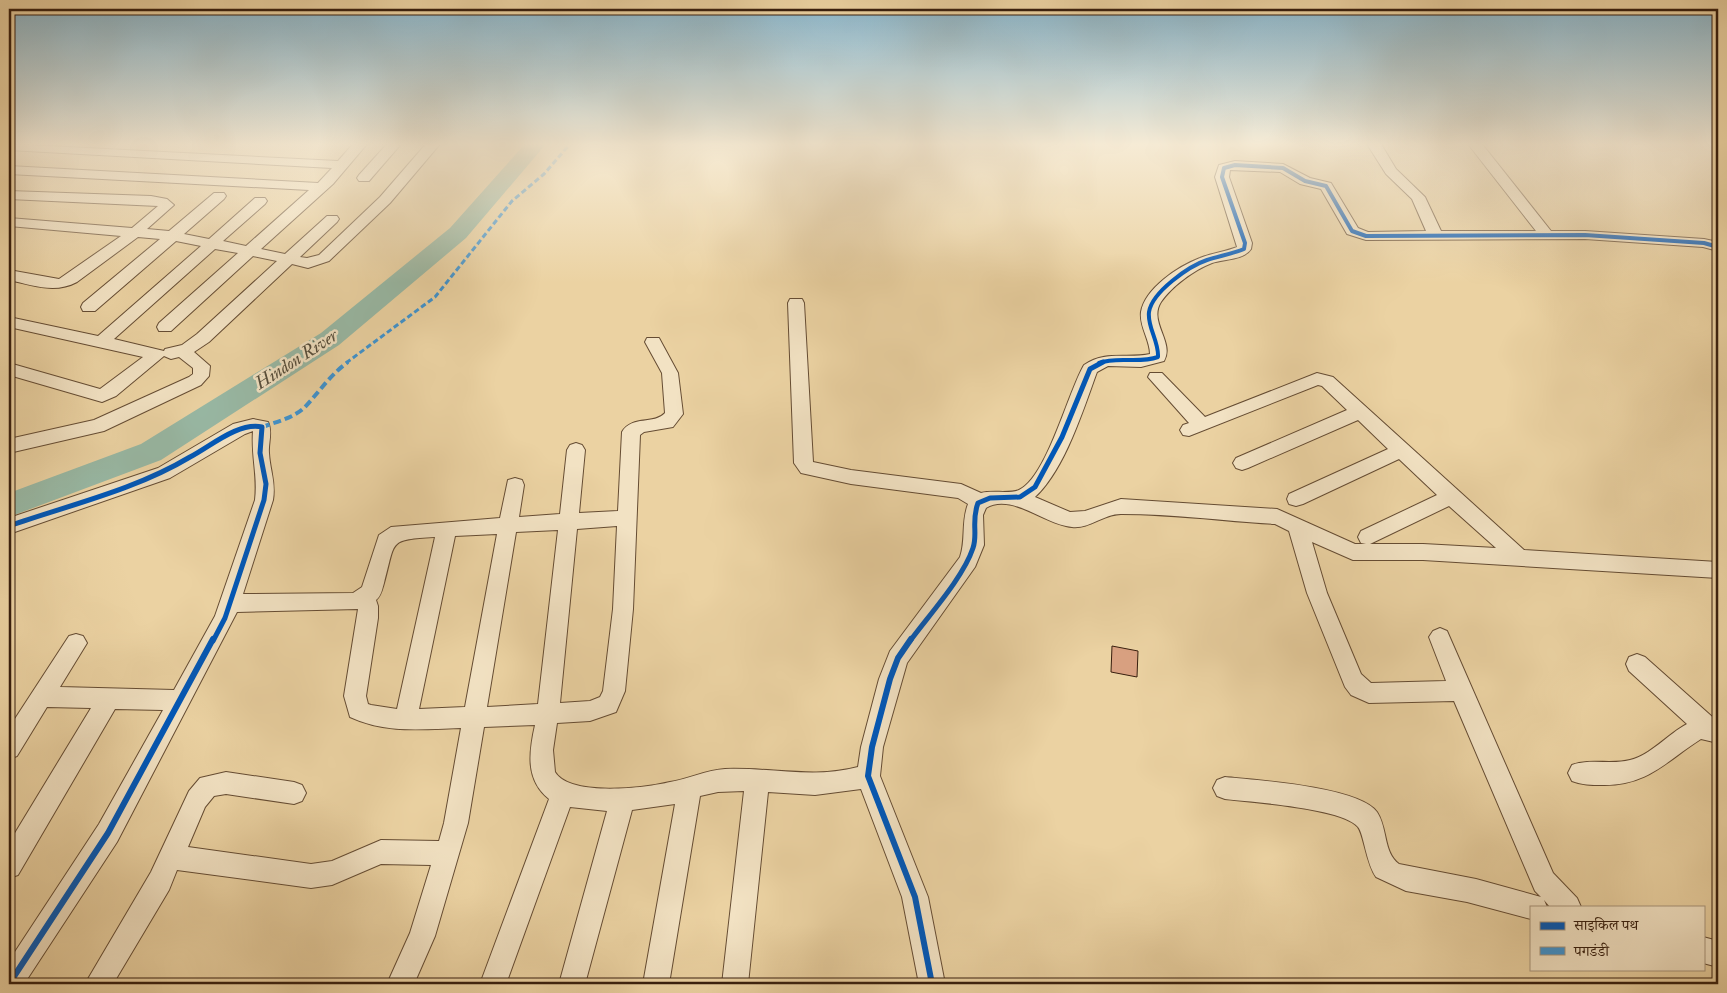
<svg xmlns="http://www.w3.org/2000/svg" width="1727" height="993" font-family="'IM FELL Double Pica','Noto Serif Devanagari',serif">
<style>
.lines{fill:none;stroke-linecap:round;stroke-linejoin:round}
.river{fill:#98b8a4;fill-rule:evenodd}
.building{fill:#d8a080;stroke:#381f0e}
.street-casing{stroke:#654c33;stroke-width:2}
.street{fill:#f2e2c3;fill-rule:evenodd}
.quiet-far1{stroke:#3e94d2;stroke-width:3;stroke-dasharray:5.5 3;stroke-linecap:butt}
.quiet{stroke:#3e94d2;stroke-width:4;stroke-dasharray:8 4;stroke-linecap:butt}
.cycleway-far2-casing{stroke:#f2e2c3;stroke-width:6}
.cycleway-far1-casing{stroke:#f2e2c3;stroke-width:8}
.cycleway-casing{stroke:#f2e2c3;stroke-width:9}
.cycleway-far2{stroke:#0057b8;stroke-width:4}
.cycleway-far1{stroke:#0057b8;stroke-width:5}
.cycleway{stroke:#0057b8;stroke-width:6}
.labels{text-anchor:middle;stroke-width:5;stroke-linejoin:round;paint-order:stroke}
.water-label{font-size:18px;font-style:italic;fill:#554d3b;stroke:#f2e2c3}
</style>
<rect width="100%" height="100%" fill="#ebd2a2"/>
<filter id="stains"><feTurbulence type="fractalNoise" baseFrequency=".004" numOctaves="4"/><feColorMatrix values="0 0 0 0 .2 0 0 0 0 .09 0 0 0 0 .02 0 0 0 .5 -.17"/></filter>
<radialGradient id="worn" r=".72"><stop offset=".6" stop-color="#630" stop-opacity="0"/><stop offset="1" stop-color="#630" stop-opacity=".3"/></radialGradient>
<g class="lines">
<polygon class="river" points="525,144 546,144 466,238 339,345 161,460 9,517 9,493 141,444 321,333 450,228"/>
</g>
<polygon class="building" points="1112,646 1138,651 1137,677 1111,672"/>
<g class="lines">
<g class="street-casing">
<g id="street">
<path d="M9 144 338 161 353 144H367L333 184 261 249 285 254 327 216H337L339 219 337 222 300 257 307 258 319 255 380 197 426 144H440L390 203 329 261 308 268 292 264 209 342 194 352 210 366 209 376 201 385 104 431 9 453V439L94 420 189 377 193 374V368L179 357 171 359 164 356 116 396 102 402 9 375V363L100 389 143 357 9 327V317L98 336 201 246 176 241 95 311H83L81 307 83 303 160 239 138 237 77 282C55 294 32 285 9 280V270L59 279 121 236 9 226V218L132 228 158 206 9 199V191L151 196 167 199 174 205 147 229 169 231 214 193H224L226 196 224 199 184 234 209 239 255 198H265L267 201 265 204 223 241 246 246 309 190 9 174V166L318 183 332 168 9 150ZM215 249 238 253 159 323 157 327 159 331H171L253 256 277 261 197 334 182 345 165 349 164 351 114 339Z"/>
<polygon points="387,144 401,144 369,181 359,181 357,178 359,175"/>
<path d="M1367 144H1381L1396 169 1425 197 1441 231H1536L1468 144H1482L1551 231H1585L1704 239 1718 242V251L1703 247 1585 239 1366 240 1347 234 1321 189 1300 184 1280 172 1230 170 1229 177 1252 243 1251 249C1244 260 1224 259 1212 263 1194 270 1172 286 1161 302 1148 322 1175 342 1164 361L1141 367 1108 366 1097 372C1083 410 1065 469 1035 497L1070 512 1085 511 1121 499 1277 509 1355 544H1366L1361 543 1358 537 1361 531 1437 495 1399 459 1303 504 1296 506 1289 504 1287 499 1289 494 1388 449 1358 420 1248 468 1242 470 1236 468 1233 463 1236 458 1347 410 1322 386 1318 385 1189 436 1183 435 1180 430 1183 425 1189 423 1148 377 1150 373H1162L1205 417 1317 373 1333 377 1524 550 1718 562V578L1423 560H1353L1312 542 1327 593 1361 674 1371 683 1446 681 1429 637 1433 631 1440 628 1447 631 1553 873 1577 898 1581 907H1550L1544 900 1547 907H1531V919L1467 902 1406 891 1376 877C1366 863 1364 834 1358 827 1343 808 1251 802 1225 799L1217 796 1213 788 1217 780 1225 777C1256 780 1359 787 1377 812 1388 829 1383 852 1399 864L1476 879 1541 897 1535 891 1454 701 1369 703 1351 695 1345 687 1307 593 1289 531 1275 524C1224 521 1173 514 1122 514 1105 513 1090 529 1072 527 1045 525 1011 492 986 508L983 515 984 545 975 567 907 663 883 747 880 776 928 897 945 984H919L902 897 861 789 815 795 768 792 748 984H722L744 791 718 792 700 796 669 984H643L675 804 632 810 585 984H559L607 811 570 807 506 984H480L549 799C525 780 529 752 535 725L484 727 468 823 435 936 414 984H387L410 933 431 865 381 864 332 885 311 888 177 870 169 890 113 984H85L151 872 189 791 200 778 226 772 294 782 302 785 306 793 302 801 294 804 226 794 214 796 205 807 188 847 311 864 332 861 381 840 439 841 444 823 461 728C422 729 387 734 350 717L344 696 358 609 237 612 117 842 24 984H9V961L99 824 163 710 115 709 18 875 9 878V843L91 708 47 707 17 756 9 759V728L69 636 76 634 83 636 87 643 60 687 174 690 215 616 255 500C258 476 251 456 253 431L245 434 170 478 9 534V518L158 468 233 424 253 419 268 422C273 432 268 443 269 453 270 471 276 482 273 500L243 594 353 593 362 587 379 535 391 527 500 518 508 480 515 478 522 480 524 485 519 517 560 514 567 450 570 445 576 443 582 445 585 450 579 513 618 511 622 432C632 415 654 425 665 413L662 373 645 342 647 338H659L678 373 683 414 673 427 644 432 640 435 633 609 625 691 616 712 590 721 557 723 553 750 555 772C570 797 645 788 670 782 689 779 706 770 725 769 769 767 814 779 858 767L861 747 879 679 890 651 960 557C966 540 961 522 968 504L958 498 851 484 801 473 794 463 788 303 790 299H802L804 303 813 462 851 470 961 484 981 493C992 490 1010 494 1019 490 1047 477 1068 392 1084 365 1106 350 1126 359 1150 354 1150 340 1139 326 1141 312 1145 288 1179 266 1200 258 1212 253 1225 252 1237 247L1215 177 1219 165 1235 161 1283 164 1310 178 1331 183 1358 228 1368 232 1426 231 1412 199 1386 174ZM1449 506 1496 548 1423 544H1370ZM617 526 613 609 603 691 600 697 590 701 560 703 577 529ZM558 530 538 704 487 707 516 532ZM497 534 465 707 419 709 455 536ZM435 537 397 709 371 705 368 704 366 696 378 618V606L376 600C381 596 382 590 384 583 396 539 388 540 435 537Z"/>
<path d="M1637 654 1645 657 1718 722V743L1701 739C1666 761 1648 786 1602 785 1591 785 1582 785 1572 781L1568 773 1572 765C1590 758 1611 765 1630 760 1651 755 1668 734 1687 724L1629 671 1626 664 1629 657Z"/>
<polygon points="1703,937 1718,941 1718,967 1703,963"/>
</g>
</g>
<use href="#street" class="street"/>
<polyline class="quiet-far1" points="346,363 435,297 512,201 544,174 570,144"/>
<path class="quiet" d="M262 427C276 422 294 418 305 407 320 391 330 375 348 362"/>
<g class="cycleway-far2-casing">
<path id="cycleway-far2" d="M1099 363C1118 356 1138 364 1158 357 1159 341 1147 327 1149 312 1152 292 1189 266 1207 260 1219 256 1232 254 1244 249L1245 243 1222 177 1224 168 1235 165 1283 168 1305 181 1326 186 1352 231 1366 236 1585 235 1704 243 1718 247"/>
</g>
<g class="cycleway-far1-casing">
<g id="cycleway-far1">
<path d="M9 526C69 505 135 490 190 457 211 446 238 422 262 427L260 453 266 484 264 500 225 618 213 641"/>
<path d="M910 641C929 615 963 578 973 548 978 534 971 521 978 503L990 498 1020 497 1035 487 1062 437 1090 369 1103 362"/>
</g>
</g>
<g class="cycleway-casing">
<g id="cycleway">
<polyline points="911,639 898,658 890,679 872,747 868,776 915,897 932,984"/>
<polyline points="9,984 108,833 213,639"/>
</g>
</g>
<use href="#cycleway-far2" class="cycleway-far2"/>
<use href="#cycleway-far1" class="cycleway-far1"/>
<use href="#cycleway" class="cycleway"/>
</g>
<linearGradient id="sky" x2="0" y2="1"><stop stop-color="#88b6cd"/><stop offset="0.51" stop-color="#f6ebd5"/><stop offset="1" stop-color="#f6ebd5" stop-opacity="0"/></linearGradient>
<rect width="1727" height="283" fill="url(#sky)"/>
<g class="labels">
<g class="water-label">
<text transform="translate(296 359) rotate(-33)" y="6">Hindon River</text>
</g>
</g>
<rect width="1727" height="993" fill="none" stroke="#ebd2a2" stroke-width="30"/>
<rect x="10" y="10" width="1707" height="973" fill="none" stroke="#381f0e" stroke-width="2.5"/>
<rect x="15" y="15" width="1697" height="963" fill="none" stroke="#381f0e"/>
<rect x="1530" y="906" width="175" height="65" fill="#f2e2c3" stroke="#a8947b"/>
<rect x="1540" y="922" width="25" height="8" fill="#0057b8" stroke="#a8947b"/>
<text x="1574" y="930" font-size="15" fill="#381f0e">साइकिल पथ</text>
<rect x="1540" y="947" width="25" height="8" fill="#3e94d2" stroke="#a8947b"/>
<text x="1574" y="956" font-size="15" fill="#381f0e">पगडंडी</text>
<rect width="100%" height="100%" filter="url(#stains)"/>
<rect width="100%" height="100%" fill="url(#worn)"/>
</svg>
